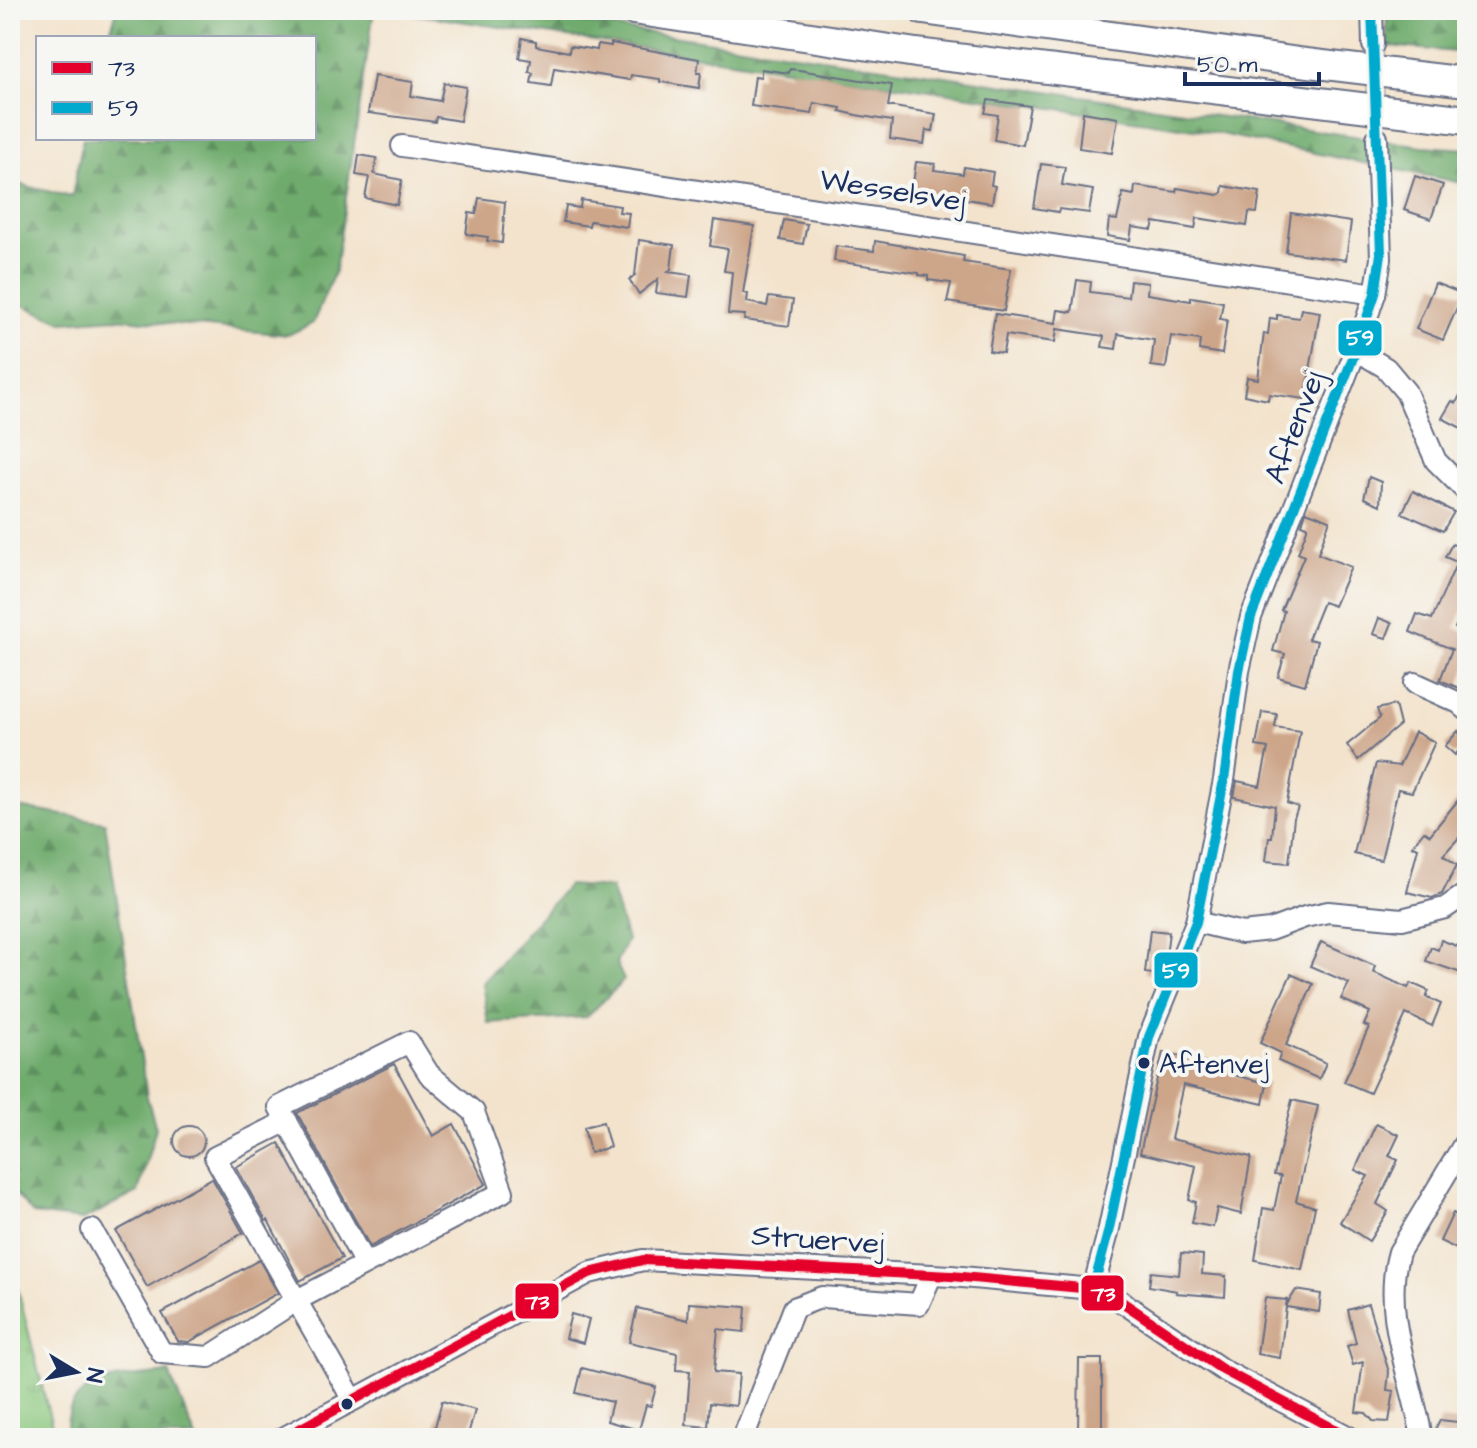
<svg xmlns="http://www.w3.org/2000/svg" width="1477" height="1448" font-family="'Architects Daughter',sans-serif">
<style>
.grass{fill:url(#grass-tufts);stroke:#527a6d;stroke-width:2}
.forest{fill:url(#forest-firs);stroke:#446d65;stroke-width:2}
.building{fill:#cda68a}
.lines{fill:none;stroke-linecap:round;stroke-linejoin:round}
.minor-tunnel{stroke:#c8bfb6;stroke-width:20;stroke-dasharray:20 10;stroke-linecap:butt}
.minor-casing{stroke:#676e84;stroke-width:24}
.highway-casing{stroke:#676e84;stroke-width:32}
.minor{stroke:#fff;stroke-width:20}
.highway{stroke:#fff;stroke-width:28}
.bus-1-casing{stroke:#f6f6f2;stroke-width:16}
.bus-2-casing{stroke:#f6f6f2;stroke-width:16}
.bus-1{stroke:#e4002b;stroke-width:10}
.bus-2{stroke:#00a9ce;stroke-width:10}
.bus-dot{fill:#1b2f5e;stroke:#f6f6f2;stroke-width:3}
.labels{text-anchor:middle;stroke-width:8;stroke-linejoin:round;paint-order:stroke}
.bus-label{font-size:28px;fill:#1b2f5e;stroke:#f6f6f2;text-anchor:start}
.street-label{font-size:30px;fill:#1b2f5e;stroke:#f6f6f2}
.line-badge{stroke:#f6f6f2;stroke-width:3}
.badge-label{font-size:22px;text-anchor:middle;font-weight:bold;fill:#fff}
</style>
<defs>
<pattern id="grass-tufts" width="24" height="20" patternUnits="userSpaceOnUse" patternTransform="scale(2)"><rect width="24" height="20" fill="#89c67c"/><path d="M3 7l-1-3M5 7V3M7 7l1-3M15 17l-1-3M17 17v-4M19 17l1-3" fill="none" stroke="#6fa169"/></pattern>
<pattern id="forest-firs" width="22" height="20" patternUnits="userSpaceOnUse" patternTransform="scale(2)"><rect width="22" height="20" fill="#6eab6c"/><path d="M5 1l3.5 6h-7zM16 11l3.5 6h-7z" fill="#5a8c5c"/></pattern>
</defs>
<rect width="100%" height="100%" fill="#f6f6f2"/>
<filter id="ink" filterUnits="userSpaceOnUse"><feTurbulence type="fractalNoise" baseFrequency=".0125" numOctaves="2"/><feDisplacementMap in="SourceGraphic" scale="16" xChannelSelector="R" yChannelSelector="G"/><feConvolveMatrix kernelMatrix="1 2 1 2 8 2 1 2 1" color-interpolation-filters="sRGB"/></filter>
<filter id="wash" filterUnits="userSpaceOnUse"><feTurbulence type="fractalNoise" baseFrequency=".006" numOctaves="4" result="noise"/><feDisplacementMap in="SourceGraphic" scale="32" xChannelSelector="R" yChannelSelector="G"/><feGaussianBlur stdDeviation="1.8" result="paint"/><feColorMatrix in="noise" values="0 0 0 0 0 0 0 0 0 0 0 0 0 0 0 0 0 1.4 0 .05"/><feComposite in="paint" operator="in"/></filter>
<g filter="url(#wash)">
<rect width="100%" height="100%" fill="#f3e3cc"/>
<polygon class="grass" points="10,1257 55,1438 10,1438"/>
<g class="forest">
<polygon points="117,10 374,10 335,271 313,323 288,335 115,318 63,322 10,300 10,182 72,197 83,138 314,138 314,38 108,38"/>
<polygon points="384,10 495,10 1422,146 1467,149 1467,184 1201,130"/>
<polygon points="1386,10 1467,10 1467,53 1388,46"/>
<polygon points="10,806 105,822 147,1097 156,1128 138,1192 83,1220 33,1214 10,1188"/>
<polygon points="568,885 611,888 627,940 616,963 624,980 587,1017 488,1023 482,983"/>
<path d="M169 1373 196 1438H65C67 1429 67 1415 71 1407 88 1374 137 1377 169 1373Z"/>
</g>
<g id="blocks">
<g class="building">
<polygon points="522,38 536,41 536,46 569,52 570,46 597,50 598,44 611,46 611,43 699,59 697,73 701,73 699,88 660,82 660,79 631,75 630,80 554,68 551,86 531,83 533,73 529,72 531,60 519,58"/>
<polygon points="761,69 789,73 790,69 799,70 892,85 888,106 936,114 933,131 926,130 924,144 890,139 892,121 856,115 840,111 841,108 814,103 812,114 751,106 755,76 761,77"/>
<polygon points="374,76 413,82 411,96 440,101 444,83 466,87 460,121 436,117 435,122 368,113"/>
<polygon points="988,100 1030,106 1023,145 994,140 998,115 985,113"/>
<polygon points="1083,112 1118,118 1112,153 1079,148"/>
<polygon points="359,155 377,158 374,174 402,180 397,205 365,198 369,177 356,175"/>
<polygon points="916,162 935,164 934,170 963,174 964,167 993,172 991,185 995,186 992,203 912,191"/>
<polygon points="1041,164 1065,167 1062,185 1093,190 1089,213 1059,209 1058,212 1034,208"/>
<polygon points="1415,176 1443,185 1431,219 1404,210"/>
<polygon points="1135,186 1176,192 1177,188 1218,195 1222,193 1223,186 1260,192 1257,213 1249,212 1247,226 1197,218 1195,229 1154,222 1152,230 1132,227 1130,240 1107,236 1109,219 1117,220 1123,193 1134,195"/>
<polygon points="479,198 505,202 502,243 487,241 488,237 466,234 469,213 476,214"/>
<polygon points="581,200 620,206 619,212 629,213 627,227 590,221 589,226 563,222 566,206 580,208"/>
<polygon points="1291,213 1351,222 1346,260 1286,252"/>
<polygon points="714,220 754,226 743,293 748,294 747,302 767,306 769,297 793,300 789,326 744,320 745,315 728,314 732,272 724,271 728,249 710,246"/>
<polygon points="784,220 807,224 803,244 780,240"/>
<polygon points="639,240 674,245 671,269 668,272 691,275 688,297 656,293 658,279 639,294 629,280 635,275"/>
<polygon points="875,241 964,256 963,262 1011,269 1004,311 947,302 951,283 928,280 928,276 919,275 919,273 834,261 836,246 874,251"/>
<polygon points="1077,280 1091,282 1090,292 1128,297 1130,281 1148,283 1147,294 1191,301 1191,297 1223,302 1220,319 1227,320 1222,354 1199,350 1200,340 1171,336 1166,368 1151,366 1154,340 1118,334 1116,349 1102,347 1104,336 1057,329 1055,342 1006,335 1003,353 989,351 995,314 1056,323 1058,310 1072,312"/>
<polygon points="1435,283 1463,294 1443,340 1416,329"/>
<polygon points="1301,309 1320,312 1305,399 1269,394 1268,400 1244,395 1247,377 1258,379 1264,333 1268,334 1270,318 1277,319 1277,315 1299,318"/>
<polygon points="1467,382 1467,431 1442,418 1452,401 1456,403"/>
<polygon points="1369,477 1381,482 1380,505 1364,498"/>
<polygon points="1413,491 1454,512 1443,531 1402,513"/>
<polygon points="1306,511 1330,520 1318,554 1351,567 1334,606 1323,602 1308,639 1317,641 1305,685 1278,677 1285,654 1273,651 1284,611 1281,610 1304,556 1298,553 1307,529 1307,526 1302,524"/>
<polygon points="1467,539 1467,601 1455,628 1467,633 1467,666 1459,688 1440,680 1452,649 1410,632 1417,614 1432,619 1457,562 1445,557 1452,544 1463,548"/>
<polygon points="1379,618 1392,623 1386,638 1373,634"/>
<polygon points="1395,705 1400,725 1358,760 1347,745 1380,718 1377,709"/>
<polygon points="1262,712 1277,714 1275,727 1300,731 1287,803 1298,807 1294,818 1289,863 1266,861 1269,837 1272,837 1275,806 1234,797 1237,781 1260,786 1268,748 1256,746"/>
<polygon points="1458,731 1467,742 1455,755 1445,746"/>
<polygon points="1415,732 1435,742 1412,792 1398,789 1381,860 1354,854 1376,763 1399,766"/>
<polygon points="1459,799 1467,805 1467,829 1443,855 1457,865 1442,894 1432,898 1407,892 1418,848 1412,846 1424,831 1430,835"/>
<polygon points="1150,930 1169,932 1165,964 1160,975 1145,973"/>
<polygon points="1441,940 1467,950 1467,975 1426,961 1431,947 1438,950"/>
<polygon points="1321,942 1375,966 1373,972 1408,988 1411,983 1429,991 1426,997 1441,1004 1432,1026 1406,1014 1370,1093 1344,1082 1369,1027 1364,1025 1370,1012 1341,999 1349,983 1310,966"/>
<polygon points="1291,974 1313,984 1286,1045 1326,1063 1319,1079 1278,1061 1281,1053 1260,1043"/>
<polygon points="1163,1052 1231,1068 1229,1074 1267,1083 1263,1104 1183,1085 1171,1139 1251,1157 1241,1214 1217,1208 1213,1227 1192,1223 1196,1202 1189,1200 1196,1166 1140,1153"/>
<polygon points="394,1064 433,1136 454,1124 486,1184 370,1247 297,1113"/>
<polygon points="1292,1100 1318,1106 1296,1201 1315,1207 1302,1270 1255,1260 1263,1208 1274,1210 1281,1176 1274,1175"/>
<polygon points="603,1122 610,1147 590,1153 584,1127"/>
<polygon points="1376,1124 1399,1135 1389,1156 1398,1160 1377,1204 1388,1211 1369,1241 1340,1222 1368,1176 1355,1170"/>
<circle cx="189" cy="1141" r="15"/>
<polygon points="279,1143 342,1258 300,1281 268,1220 266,1221 236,1167"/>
<polygon points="212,1178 243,1233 147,1287 116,1231"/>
<polygon points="1453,1213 1467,1220 1467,1254 1440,1241"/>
<polygon points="1181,1253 1203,1255 1202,1274 1226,1276 1225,1297 1176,1293 1177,1291 1149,1286 1151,1272 1179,1275"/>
<polygon points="259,1260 278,1293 189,1342 178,1341 162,1313"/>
<polygon points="1296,1290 1321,1294 1319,1312 1286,1307 1280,1358 1257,1354 1265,1298 1287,1300 1286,1306"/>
<polygon points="689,1303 746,1307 744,1332 718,1329 714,1372 739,1374 736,1406 710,1403 708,1427 686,1425 690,1371 676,1370 677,1353 629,1342 637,1308 688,1320"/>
<polygon points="1368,1304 1389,1372 1387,1390 1394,1391 1389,1422 1373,1421 1366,1413 1356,1412 1363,1362 1353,1365 1347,1346 1356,1343 1348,1310"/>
<polygon points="571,1314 589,1319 583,1343 565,1338"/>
<polygon points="1079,1359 1102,1359 1102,1433 1078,1433"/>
<polygon points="582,1368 656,1387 651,1406 646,1405 639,1430 607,1421 612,1402 576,1393"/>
<polygon points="442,1401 475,1410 467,1438 432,1438"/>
<polygon points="1440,1420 1467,1423 1461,1438 1444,1438 1434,1433"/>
</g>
</g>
</g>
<g filter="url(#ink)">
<use href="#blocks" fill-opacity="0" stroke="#676e84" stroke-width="2"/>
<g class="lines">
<polyline class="minor-tunnel" points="1373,45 1377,138"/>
<g class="minor-casing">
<g id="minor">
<polyline points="1372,10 1373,45"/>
<polyline points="402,146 1375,294"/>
<polyline points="1356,350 1386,368 1406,392 1436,461 1467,492"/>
<polyline points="1415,683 1459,703 1467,710"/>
<polyline points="1196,922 1242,933 1270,930 1305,917 1328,912 1402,919 1445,908 1467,893"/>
<polyline points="287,1121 215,1157 353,1400"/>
<polyline points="92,1230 162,1353 209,1357 297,1300 503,1192 474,1112 429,1074 409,1042 279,1107 365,1264"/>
<polyline points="1093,1289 1108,1233 1149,1037 1196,922 1224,780 1239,671 1251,617 1356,350 1375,294 1381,259 1377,138"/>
<polyline points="283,1438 589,1273 643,1260 951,1276 1093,1289 1119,1300 1223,1370 1351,1438"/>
<polyline points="743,1438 794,1308 822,1297 919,1304 931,1276"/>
<path d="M1422 1438C1412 1378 1381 1313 1399 1252L1467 1139"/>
</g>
</g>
<g class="highway-casing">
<g id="highway">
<polyline points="633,10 916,53 1467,120"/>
<polyline points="923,10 1299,62 1467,82"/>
</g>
</g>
<use href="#minor" class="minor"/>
<use href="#highway" class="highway"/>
<g class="bus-1-casing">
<polyline id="bus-1" points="283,1438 589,1273 643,1260 951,1276 1093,1289 1119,1300 1223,1370 1351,1438"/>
</g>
<g class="bus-2-casing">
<polyline id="bus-2" points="1093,1289 1108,1233 1149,1037 1196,922 1224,780 1239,671 1251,617 1356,350 1375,294 1381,254 1372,10"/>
</g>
<use href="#bus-1" class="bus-1"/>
<use href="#bus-2" class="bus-2"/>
</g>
</g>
<g class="bus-dot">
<circle cx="1144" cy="1063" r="7"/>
<circle cx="347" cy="1404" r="7"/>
</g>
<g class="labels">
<g class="bus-label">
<text x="1159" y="1073">Aftenvej</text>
</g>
<g class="street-label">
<text transform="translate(893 190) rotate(9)" y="10">Wesselsvej</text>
<text transform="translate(1294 427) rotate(-69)" y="10">Aftenvej</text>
<text transform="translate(818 1239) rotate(4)" y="10">Struervej</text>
</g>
</g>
<g class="line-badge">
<rect x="1337" y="319" width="46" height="38" rx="8" fill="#00a9ce"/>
<rect x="1153" y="951" width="46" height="38" rx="8" fill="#00a9ce"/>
<rect x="1080" y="1274" width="45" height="38" rx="8" fill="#e4002b"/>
<rect x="514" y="1282" width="46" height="38" rx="8" fill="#e4002b"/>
</g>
<g class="badge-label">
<text x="1360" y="345">59</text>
<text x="1176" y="978">59</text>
<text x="1103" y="1301">73</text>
<text x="537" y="1309">73</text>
</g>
<rect width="1477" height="1448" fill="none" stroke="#f6f6f2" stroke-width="40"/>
<rect x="36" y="36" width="280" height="104" fill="#f6f6f2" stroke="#9ea6b7" stroke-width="2"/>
<rect x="52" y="62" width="40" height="12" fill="#e4002b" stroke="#9ea6b7" stroke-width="2"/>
<text x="108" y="76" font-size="24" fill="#1b2f5e">73</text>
<rect x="52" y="102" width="40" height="12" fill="#00a9ce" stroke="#9ea6b7" stroke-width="2"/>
<text x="108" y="116" font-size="24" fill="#1b2f5e">59</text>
<g transform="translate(76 1372) rotate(100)" stroke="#f6f6f2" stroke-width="6" paint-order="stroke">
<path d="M0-6L14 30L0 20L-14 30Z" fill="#1b2f5e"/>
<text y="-12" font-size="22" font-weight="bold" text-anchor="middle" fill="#1b2f5e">N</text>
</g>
<path d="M1185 72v12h134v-12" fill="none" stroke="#1b2f5e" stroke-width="4"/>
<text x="1197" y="72" font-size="24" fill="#1b2f5e" stroke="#f6f6f2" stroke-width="6" paint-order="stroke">50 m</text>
</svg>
